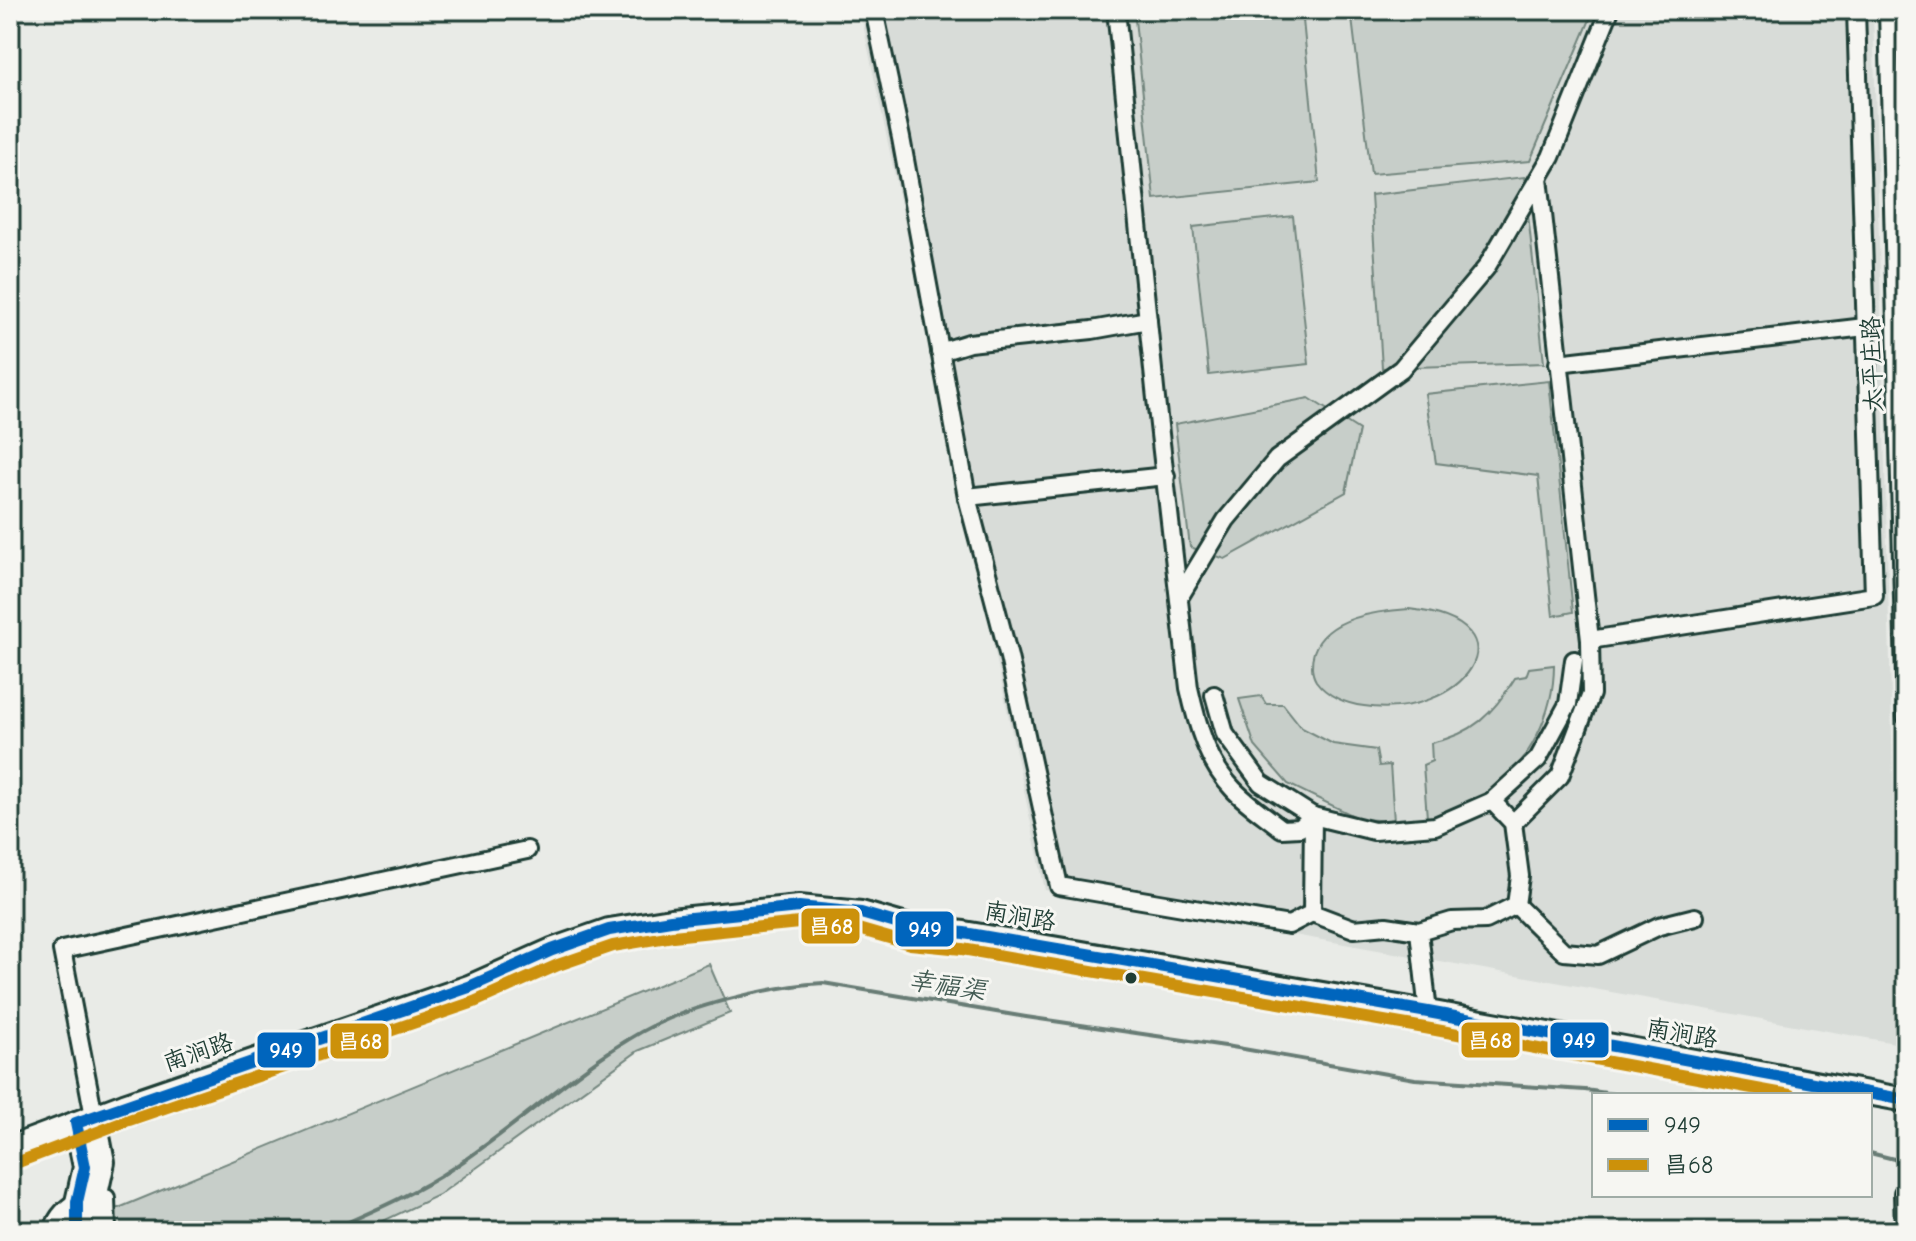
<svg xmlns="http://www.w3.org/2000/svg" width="1916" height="1241" font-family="'Comic Neue','LXGW WenKai TC',sans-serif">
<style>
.built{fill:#d8dcd8}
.green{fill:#c7cec9;stroke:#73867e;stroke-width:2}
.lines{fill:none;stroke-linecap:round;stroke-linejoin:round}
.stream{stroke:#687c75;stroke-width:4}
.minor-casing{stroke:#1f3d34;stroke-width:22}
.major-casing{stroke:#1f3d34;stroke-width:28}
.minor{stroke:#f6f6f2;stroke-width:16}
.major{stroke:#f6f6f2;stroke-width:22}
.bus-1-casing{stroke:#f6f6f2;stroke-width:18}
.bus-2-casing{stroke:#f6f6f2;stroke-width:18}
.bus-1{stroke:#0065bd;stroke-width:12}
.bus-2{stroke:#cc910a;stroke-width:12}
.bus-dot{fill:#1f3d34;stroke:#f6f6f2;stroke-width:3}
.labels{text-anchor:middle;stroke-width:6;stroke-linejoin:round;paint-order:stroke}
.street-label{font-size:24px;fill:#1f3d34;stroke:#f6f6f2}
.water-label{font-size:26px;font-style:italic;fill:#445c54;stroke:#f6f6f2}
.line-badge{stroke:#f6f6f2;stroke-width:3}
.badge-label{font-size:22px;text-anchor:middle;font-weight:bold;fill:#fff}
</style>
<rect width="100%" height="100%" fill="#e9ebe7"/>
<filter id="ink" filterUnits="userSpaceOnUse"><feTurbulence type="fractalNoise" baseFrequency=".0125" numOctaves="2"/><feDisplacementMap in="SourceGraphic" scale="16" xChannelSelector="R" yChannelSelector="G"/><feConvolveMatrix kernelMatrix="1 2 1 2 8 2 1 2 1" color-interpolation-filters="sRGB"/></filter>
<g filter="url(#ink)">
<polygon class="built" points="860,10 1873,10 1900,1044 1045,890"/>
<g class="green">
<polygon points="1134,10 1302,10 1319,182 1154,199"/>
<polygon points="1351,10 1594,10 1530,161 1371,174"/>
<polygon points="1524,177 1544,363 1382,368 1371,195"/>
<polygon points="1293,216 1309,364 1209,375 1193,227"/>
<polygon points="1549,381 1573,612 1553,616 1538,476 1436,463 1425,394"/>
<polygon points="1309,398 1359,430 1346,492 1225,559 1190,547 1175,424"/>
<path d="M1409 609C1536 623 1462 721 1364 706 1346 704 1327 696 1316 681 1311 673 1311 661 1314 652 1326 617 1378 611 1409 609Z"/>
<path d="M1554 665C1554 715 1529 762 1490 793 1472 806 1448 812 1427 818L1423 765 1432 761 1431 743C1473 734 1493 714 1515 678L1526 676 1529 668Z"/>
<polygon points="1261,696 1266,704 1283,704 1302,728 1333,744 1376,750 1379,766 1390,765 1394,821 1360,819 1288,784 1255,746 1239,699"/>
<polygon points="709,964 730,1013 638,1051 439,1195 362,1231 110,1231 109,1212"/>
</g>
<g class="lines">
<g class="stream">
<polyline points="1870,1153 1906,1162"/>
<path d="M328 1231C371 1212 414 1194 453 1168 518 1126 574 1070 641 1032 687 1006 771 986 823 983L1026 1017 1232 1047 1415 1079 1585 1090 1621 1095"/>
</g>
<g class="minor-casing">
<g id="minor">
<polyline points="874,10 901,138 967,497 1009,657 1059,886 1289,925 1312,913"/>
<path d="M1116 10 1156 399 1189 688C1197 724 1207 762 1233 789 1247 804 1266 816 1282 829L1300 828 1313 816"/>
<polyline points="1888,10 1906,716"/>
<polyline points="940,352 969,343 1092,330 1148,320"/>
<polyline points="1558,363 1865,327"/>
<polyline points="967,497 1166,476"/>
<polyline points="1180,596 1226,520 1277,459 1401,369 1486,268 1551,157 1610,10"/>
<polyline points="1590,640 1874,596 1856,10"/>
<polyline points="1214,695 1225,734 1261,783 1313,816 1374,831 1435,826 1492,801 1538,759 1568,704 1574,660"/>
<polyline points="1313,816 1312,913 1354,929 1386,926 1419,931 1452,921 1486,920 1516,905 1520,876 1513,823 1492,801"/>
<polyline points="1513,823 1560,776 1591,694 1590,640 1539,178"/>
<polyline points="1516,905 1564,952 1598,955 1659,926 1695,917"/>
<polyline points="1419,931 1428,1012"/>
<polyline points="94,1116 62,950 527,850"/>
<polyline points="1903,1193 1904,1231"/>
<path d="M53 1231C58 1209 84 1191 106 1198L107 1231"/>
</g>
</g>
<g class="major-casing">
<g id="major">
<polyline points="94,1116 103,1162 96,1194 96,1231"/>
<polyline points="76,1123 85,1167 77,1202 77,1231"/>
<polyline points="10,1148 124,1105 469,987 552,950 609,930 671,920 799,907 861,913 913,928 964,933 1428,1012 1906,1100"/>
</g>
</g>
<use href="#minor" class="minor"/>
<use href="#major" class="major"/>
<g class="bus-1-casing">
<polyline id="bus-1" points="77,1231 77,1202 85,1167 76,1123 469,987 552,950 609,930 671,920 799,907 861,913 913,928 964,933 1428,1012 1906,1100"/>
</g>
<g class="bus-2-casing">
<polyline id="bus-2" points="16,1163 129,1120 474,1002 558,965 613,946 673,936 799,923 858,929 910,944 962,949 1425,1028 1790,1095"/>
</g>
<use href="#bus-1" class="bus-1"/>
<use href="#bus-2" class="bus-2"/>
</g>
</g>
<circle class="bus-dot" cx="1131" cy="978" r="7"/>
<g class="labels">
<g class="street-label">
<text transform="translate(1872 364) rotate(-92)" y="8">太平庄路</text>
<text transform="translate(1020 916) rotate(10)" y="8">南涧路</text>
<text transform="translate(1682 1033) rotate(10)" y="8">南涧路</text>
<text transform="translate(198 1052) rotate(-19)" y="8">南涧路</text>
</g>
<g class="water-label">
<text transform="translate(947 985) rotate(9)" y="9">幸福渠</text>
</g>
</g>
<g class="line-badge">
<rect x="800" y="907" width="61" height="38" rx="8" fill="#cc910a"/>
<rect x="894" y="910" width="61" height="38" rx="8" fill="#0065bd"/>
<rect x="1549" y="1021" width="61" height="38" rx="8" fill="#0065bd"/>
<rect x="1460" y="1021" width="61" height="38" rx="8" fill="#cc910a"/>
<rect x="329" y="1022" width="61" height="38" rx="8" fill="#cc910a"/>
<rect x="256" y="1031" width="61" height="38" rx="8" fill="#0065bd"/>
</g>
<g class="badge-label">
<text x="831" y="934">昌68</text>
<text x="925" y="937">949</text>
<text x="1579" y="1048">949</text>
<text x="1490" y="1048">昌68</text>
<text x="360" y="1049">昌68</text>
<text x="286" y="1058">949</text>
</g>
<rect width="1916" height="1241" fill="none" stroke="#f6f6f2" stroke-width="40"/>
<rect x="20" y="20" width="1876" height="1201" fill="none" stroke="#1f3d34" stroke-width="3" filter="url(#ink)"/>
<rect x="1592" y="1093" width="280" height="104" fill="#f6f6f2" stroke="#a0aca6" stroke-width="2"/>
<rect x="1608" y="1119" width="40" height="12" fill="#0065bd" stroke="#a0aca6" stroke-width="2"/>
<text x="1664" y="1133" font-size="24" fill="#1f3d34">949</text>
<rect x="1608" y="1159" width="40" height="12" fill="#cc910a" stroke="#a0aca6" stroke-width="2"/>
<text x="1664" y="1173" font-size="24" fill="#1f3d34">昌68</text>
</svg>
